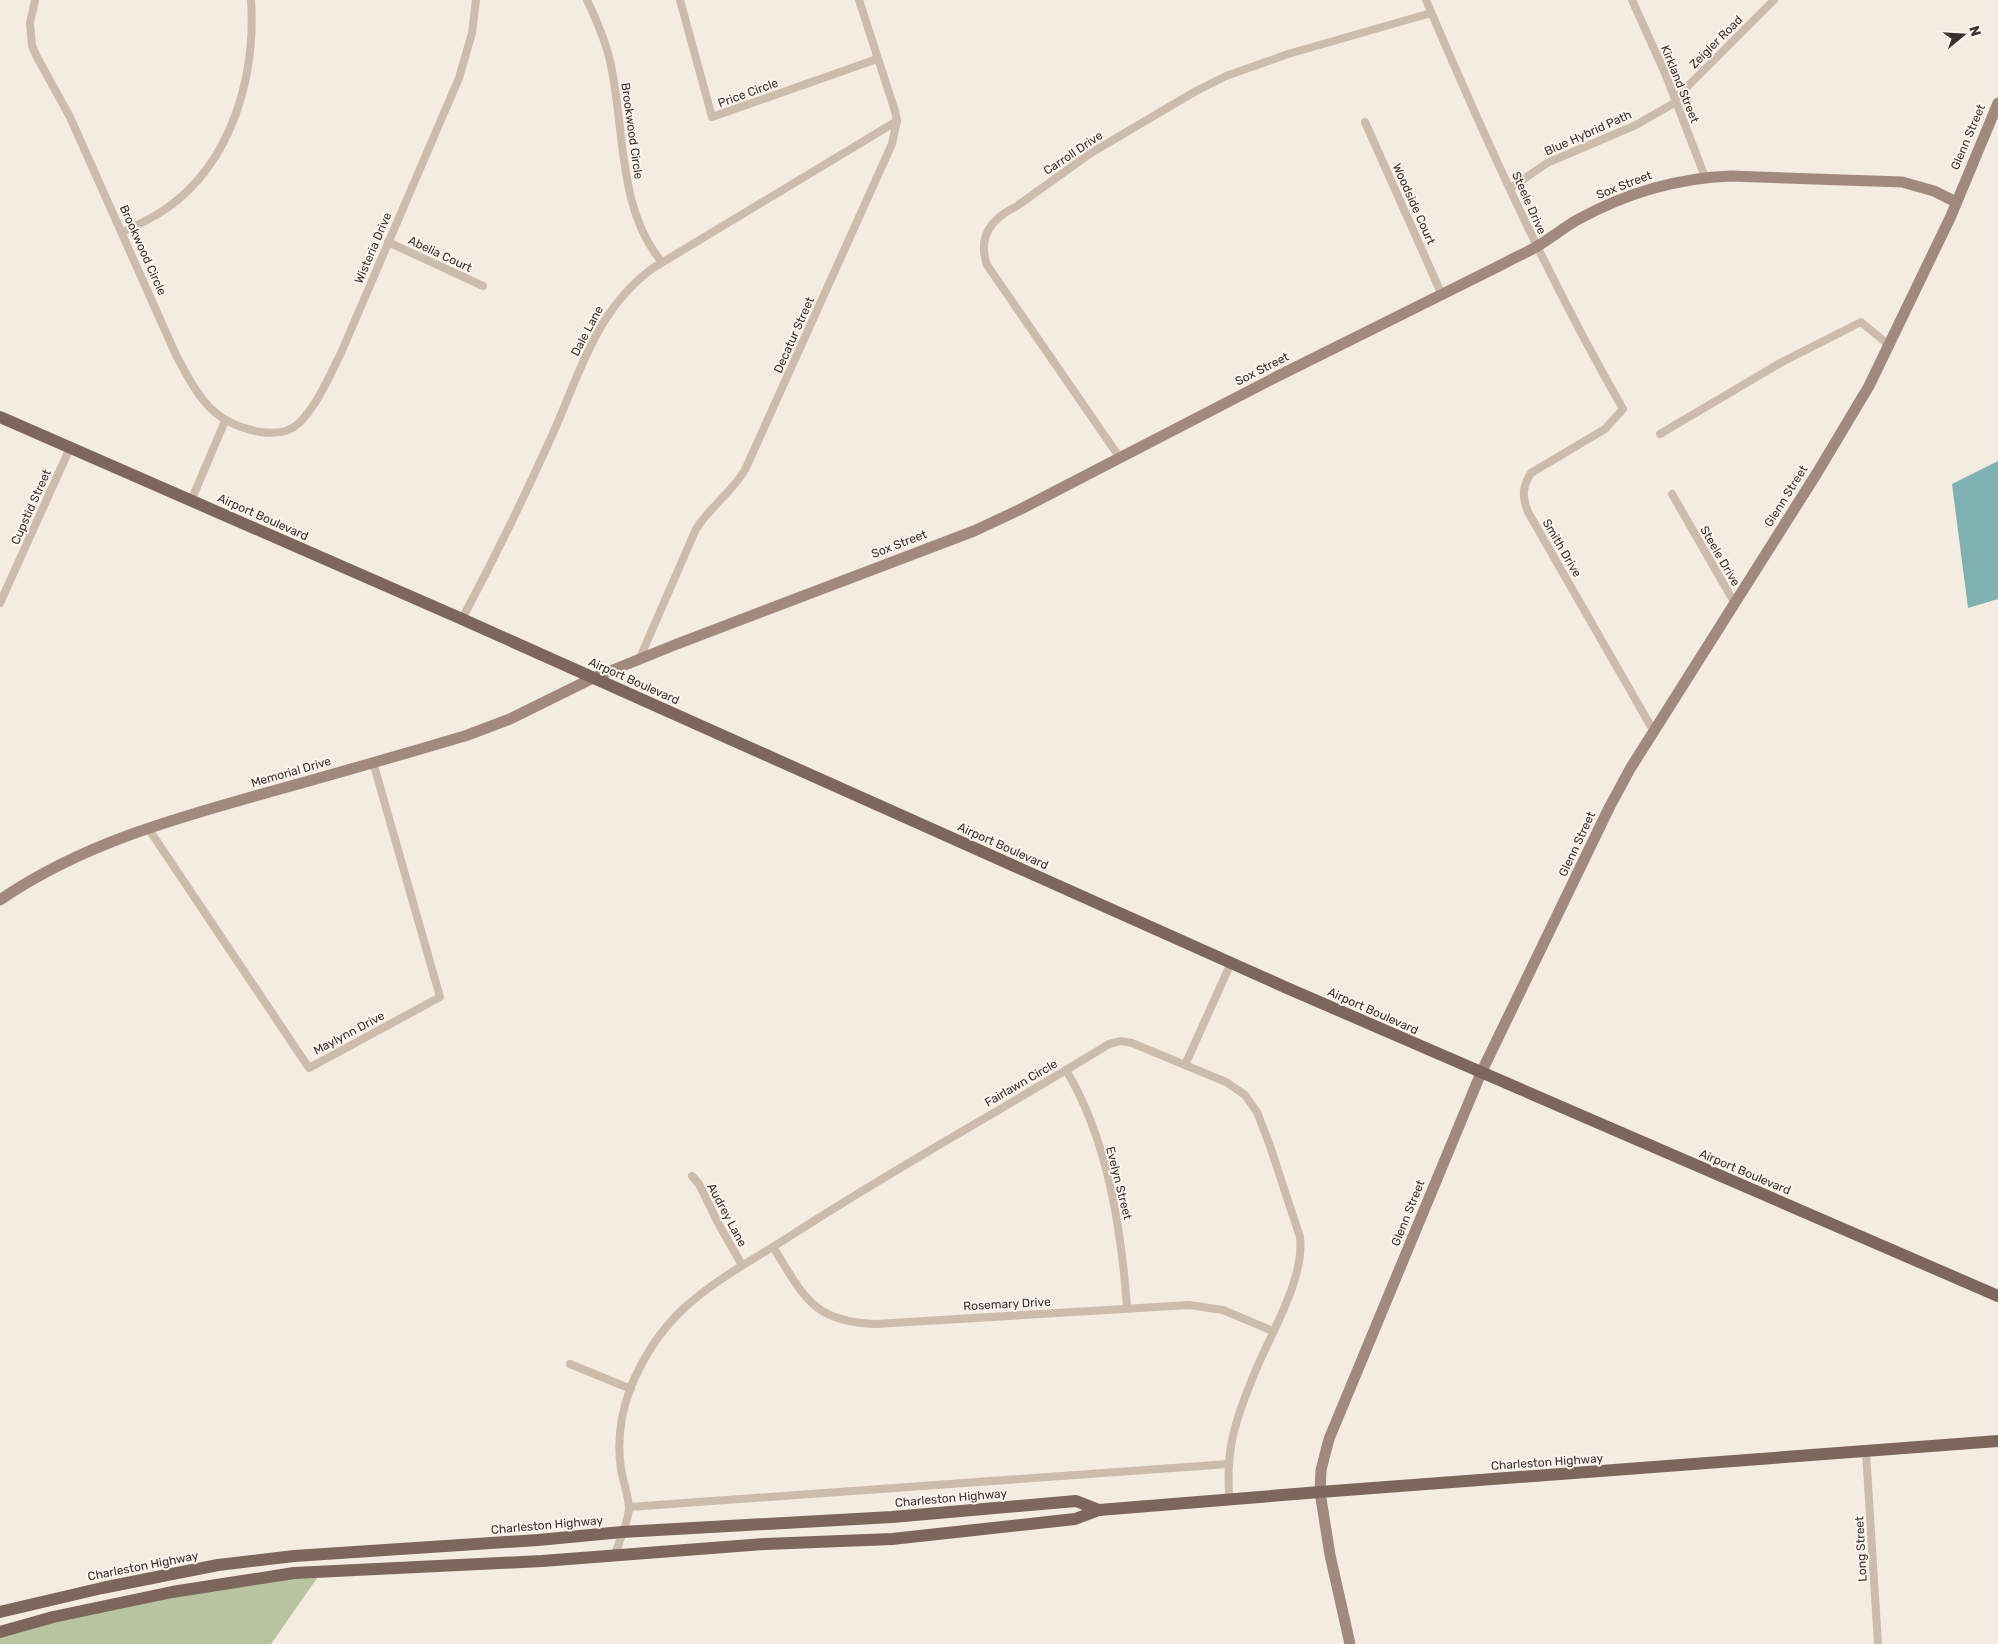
<svg xmlns="http://www.w3.org/2000/svg" width="1998" height="1644" font-family="Rubik,sans-serif">
<style>
.green{fill:#b8c4a0}
.water{fill:#7fb0b2}
.lines{fill:none;stroke-linecap:round;stroke-linejoin:round}
.street{stroke:#cdbbac;stroke-width:8}
.secondary{stroke:#a18a7d;stroke-width:11}
.primary{stroke:#7d675c;stroke-width:12}
.labels{text-anchor:middle;stroke-width:4;stroke-linejoin:round;paint-order:stroke}
.street-label{font-size:12px;fill:#3b302b;stroke:#fbf5ee}
</style>
<rect width="100%" height="100%" fill="#f4ebe1"/>
<polygon class="green" points="322,1571 271,1644 0,1644 0,1632 53,1617"/>
<polygon class="water" points="1998,461 1998,599 1968,608 1952,484"/>
<g class="lines">
<g class="street">
<path d="M35 0 30 23 32 46 37 57 70 117 176 355C198 396 211 423 260 432 274 434 289 433 299 423 317 406 330 375 341 353L459 78 472 33 476 0"/>
<path d="M587 0C596 19 605 39 610 61 625 125 617 210 662 262"/>
<polyline points="680,0 712,117 877,59"/>
<path d="M1426 0C1485 139 1548 278 1623 409L1605 429 1531 473C1522 487 1522 497 1528 512L1653 730"/>
<polyline points="1632,0 1665,73 1705,177"/>
<polyline points="1675,99 1774,0"/>
<polyline points="1365,122 1442,295"/>
<polyline points="1511,188 1547,163 1636,125 1676,102"/>
<path d="M123 232C138 225 153 218 167 208 232 162 256 76 251 0"/>
<polyline points="388,242 483,286"/>
<polyline points="1660,434 1782,362 1861,322 1890,346"/>
<path d="M1120 458 987 265C977 236 992 218 1017 206L1091 153 1196 91 1226 76 1288 54 1431 13"/>
<polyline points="1672,494 1734,602"/>
<polyline points="191,501 225,421"/>
<polyline points="0,603 70,448"/>
<path d="M462 619C493 561 522 502 549 442 579 378 593 312 653 268L897 121"/>
<path d="M639 660 696 529C710 507 731 493 745 470L892 144 897 121 895 111 859 0"/>
<polyline points="148,828 309,1068 440,997 373,762"/>
<polyline points="1185,1065 1231,963"/>
<path d="M1066 1070C1108 1140 1121 1228 1127 1307"/>
<polyline points="692,1176 699,1184 718,1223 742,1265"/>
<path d="M773 1247C804 1296 812 1322 876 1324L1189 1305 1223 1310 1273 1331"/>
<polyline points="570,1364 631,1389"/>
<polyline points="1866,1452 1878,1644"/>
<polyline points="629,1507 1229,1464"/>
<path d="M615 1555C619 1540 629 1522 629 1507 628 1495 623 1481 621 1469 617 1443 621 1414 630 1389 642 1359 660 1331 683 1309 718 1277 755 1259 795 1233 897 1167 1005 1108 1109 1044L1121 1041 1132 1043 1226 1082 1245 1095 1257 1112 1269 1143 1300 1237C1305 1280 1269 1336 1253 1377 1242 1404 1230 1435 1229 1465 1228 1477 1229 1488 1229 1500"/>
</g>
<g class="secondary">
<path d="M0 900C84 842 183 816 280 789 342 772 403 754 465 736L510 719 593 678 677 644 974 531 1021 509 1276 377 1505 263C1515 257 1526 253 1536 247 1550 239 1563 228 1577 220 1624 194 1677 178 1731 176L1902 182 1934 191 1956 202"/>
<polyline points="1350,1644 1330,1555 1320,1492 1321,1470 1329,1439 1481,1073 1609,808 1630,769 1817,473 1869,386 1951,216 1998,103"/>
</g>
<g class="primary">
<polyline points="0,417 462,619 1287,988 1998,1296"/>
<polyline points="0,1612 102,1588 172,1574 218,1565 294,1556 538,1540 622,1532 892,1517 1076,1501 1099,1510"/>
<polyline points="0,1632 53,1617 172,1592 294,1573 542,1561 765,1544 892,1539 1075,1519 1099,1510 1320,1492 1998,1441"/>
</g>
</g>
<g class="labels">
<g class="street-label">
<text transform="translate(1716 42) rotate(-45)" y="4">Zeigler Road</text>
<text transform="translate(1680 84) rotate(68)" y="4">Kirkland Street</text>
<text transform="translate(748 93) rotate(-20)" y="4">Price Circle</text>
<text transform="translate(632 131) rotate(82)" y="4">Brookwood Circle</text>
<text transform="translate(1588 133) rotate(-24)" y="4">Blue Hybrid Path</text>
<text transform="translate(1968 137) rotate(-67)" y="4">Glenn Street</text>
<text transform="translate(1073 153) rotate(-34)" y="4">Carroll Drive</text>
<text transform="translate(1624 185) rotate(-21)" y="4">Sox Street</text>
<text transform="translate(1529 203) rotate(66)" y="4">Steele Drive</text>
<text transform="translate(1414 204) rotate(66)" y="4">Woodside Court</text>
<text transform="translate(373 248) rotate(-67)" y="4">Wisteria Drive</text>
<text transform="translate(143 250) rotate(66)" y="4">Brookwood Circle</text>
<text transform="translate(440 254) rotate(25)" y="4">Abelia Court</text>
<text transform="translate(587 331) rotate(-62)" y="4">Dale Lane</text>
<text transform="translate(794 335) rotate(-66)" y="4">Decatur Street</text>
<text transform="translate(1262 369) rotate(-27)" y="4">Sox Street</text>
<text transform="translate(1786 496) rotate(-58)" y="4">Glenn Street</text>
<text transform="translate(31 507) rotate(-66)" y="4">Cupstid Street</text>
<text transform="translate(263 517) rotate(24)" y="4">Airport Boulevard</text>
<text transform="translate(899 544) rotate(-21)" y="4">Sox Street</text>
<text transform="translate(1562 548) rotate(60)" y="4">Smith Drive</text>
<text transform="translate(1720 556) rotate(60)" y="4">Steele Drive</text>
<text transform="translate(634 681) rotate(24)" y="4">Airport Boulevard</text>
<text transform="translate(291 772) rotate(-16)" y="4">Memorial Drive</text>
<text transform="translate(1577 844) rotate(-65)" y="4">Glenn Street</text>
<text transform="translate(1003 846) rotate(24)" y="4">Airport Boulevard</text>
<text transform="translate(1373 1011) rotate(24)" y="4">Airport Boulevard</text>
<text transform="translate(349 1033) rotate(-28)" y="4">Maylynn Drive</text>
<text transform="translate(1021 1083) rotate(-30)" y="4">Fairlawn Circle</text>
<text transform="translate(1745 1172) rotate(23)" y="4">Airport Boulevard</text>
<text transform="translate(1119 1183) rotate(76)" y="4">Evelyn Street</text>
<text transform="translate(1408 1213) rotate(-68)" y="4">Glenn Street</text>
<text transform="translate(727 1215) rotate(62)" y="4">Audrey Lane</text>
<text transform="translate(1007 1304) rotate(-3)" y="4">Rosemary Drive</text>
<text transform="translate(1547 1462) rotate(-4)" y="4">Charleston Highway</text>
<text transform="translate(951 1498) rotate(-5)" y="4">Charleston Highway</text>
<text transform="translate(547 1525) rotate(-5)" y="4">Charleston Highway</text>
<text transform="translate(1861 1549) rotate(-93)" y="4">Long Street</text>
<text transform="translate(143 1566) rotate(-11)" y="4">Charleston Highway</text>
</g>
</g>
<g transform="translate(1963 35) rotate(72)" stroke="#fbf5ee" stroke-width="4" paint-order="stroke">
<path d="M0-4L9 19L0 12L-9 19Z" fill="#3b302b"/>
<text y="-8" font-size="14" font-weight="bold" text-anchor="middle" fill="#3b302b">N</text>
</g>
</svg>
